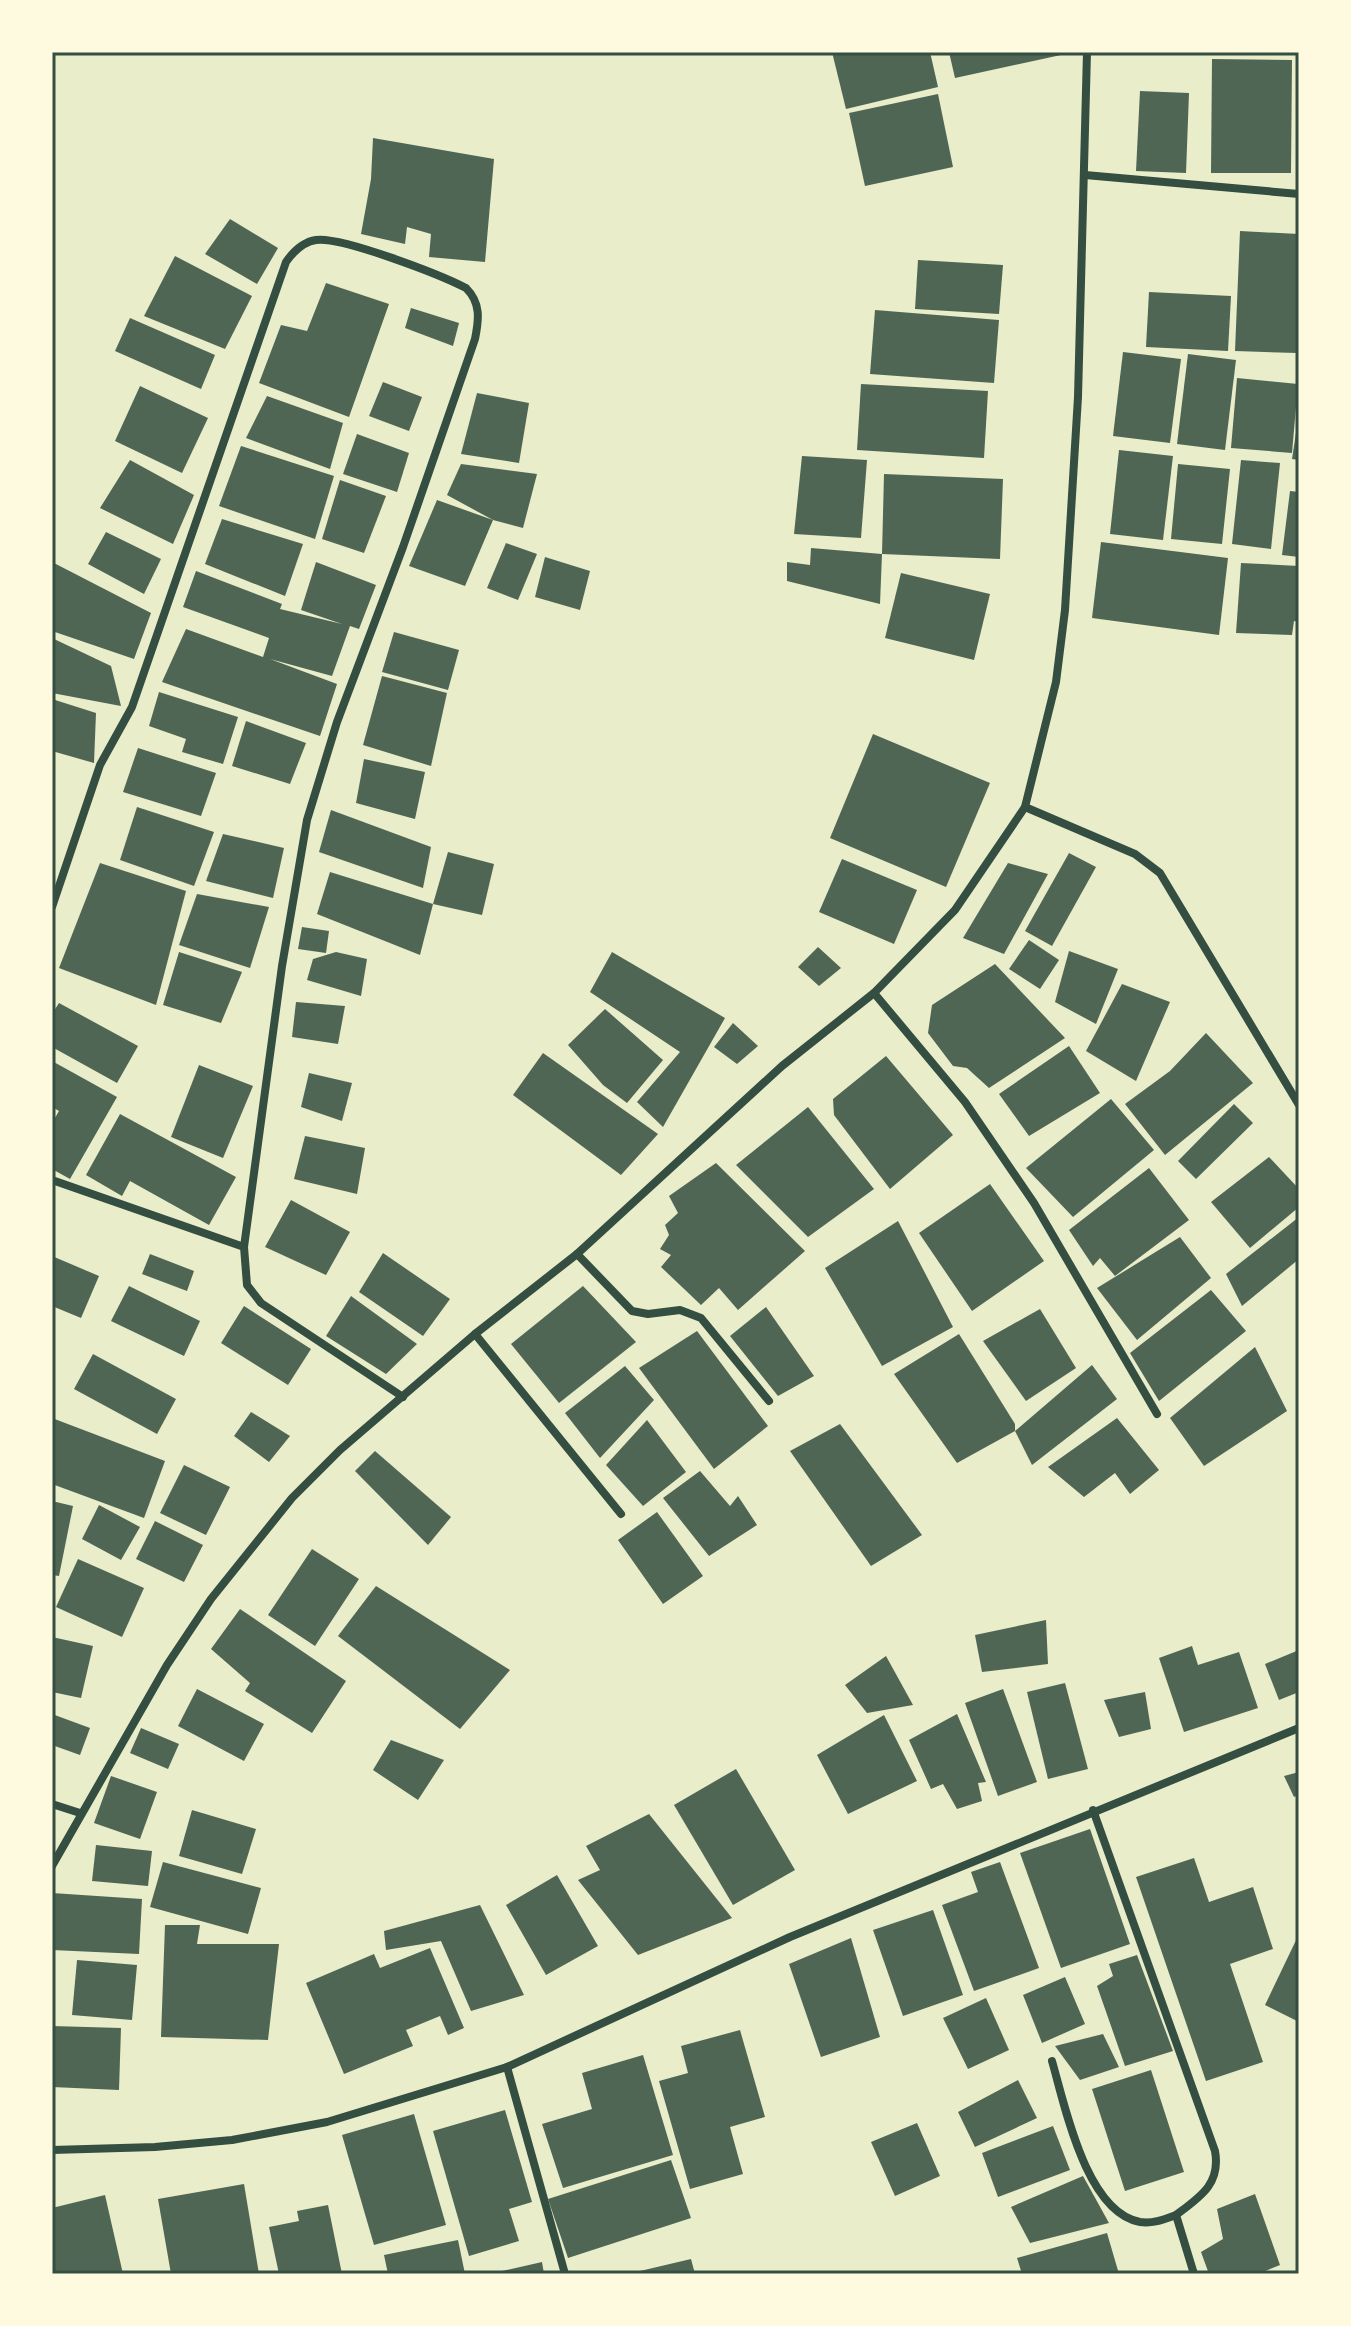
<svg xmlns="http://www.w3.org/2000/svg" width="1351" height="2326" font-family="'PT Sans',sans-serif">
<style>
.building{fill:#4f6655}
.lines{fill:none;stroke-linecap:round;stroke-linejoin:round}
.minor{stroke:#344e41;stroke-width:8}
.neatline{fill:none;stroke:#344e41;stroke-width:3}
</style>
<rect width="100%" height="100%" fill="#e9edc9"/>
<g class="building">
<polygon points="832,52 930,52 938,87 846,109"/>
<polygon points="949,52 1060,52 1061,55 955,78"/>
<polygon points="1212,59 1292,60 1291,173 1211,173"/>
<polygon points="1140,91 1189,93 1186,173 1136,171"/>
<polygon points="938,94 953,167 865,186 849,113"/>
<polygon points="373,138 494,159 485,262 429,257 431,234 407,227 405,244 361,234 371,179"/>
<polygon points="230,219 278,248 257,284 205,254"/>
<polygon points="1240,231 1299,234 1297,353 1235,351"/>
<polygon points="175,256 252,296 225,349 144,316"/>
<polygon points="918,260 1003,265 999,314 915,309"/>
<polygon points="326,283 389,304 349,417 259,383 281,325 307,331"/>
<polygon points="1149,292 1231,296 1228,351 1146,347"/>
<polygon points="411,308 459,323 453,346 405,328"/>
<polygon points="875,310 999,320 994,383 870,374"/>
<polygon points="130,318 215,355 201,389 115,351"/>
<polygon points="1123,352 1181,359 1170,443 1113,436"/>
<polygon points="1188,354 1236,360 1225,450 1177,444"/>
<polygon points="1237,378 1298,384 1292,453 1231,448"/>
<polygon points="383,382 422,397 409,431 369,416"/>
<polygon points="861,384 988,391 984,458 857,450"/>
<polygon points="140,386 208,418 182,473 115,441"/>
<polygon points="477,393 529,403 519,463 461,454"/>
<polygon points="267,396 343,423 330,469 246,438"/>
<polygon points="1297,426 1299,426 1299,460 1292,459"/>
<polygon points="357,434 409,453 397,492 343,474"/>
<polygon points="241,446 334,476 315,539 219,506"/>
<polygon points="1119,450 1173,456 1163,540 1110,534"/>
<polygon points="802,456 867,460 861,538 794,534"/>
<polygon points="130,460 194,495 173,544 100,508"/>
<polygon points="1241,460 1280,463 1271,549 1232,544"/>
<polygon points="461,464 537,474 523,528 493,520 447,495"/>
<polygon points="1178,464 1230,469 1222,544 1171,539"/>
<polygon points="884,474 1003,479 1000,559 882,554"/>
<polygon points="340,480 386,496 364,553 322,539"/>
<polygon points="1290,491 1299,492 1299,557 1282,555"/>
<polygon points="437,500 493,520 465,586 409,566"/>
<polygon points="222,519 303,544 285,596 205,564"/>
<polygon points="106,532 161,559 144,594 88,564"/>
<polygon points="1101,542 1228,558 1219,635 1092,618"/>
<polygon points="506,543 537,554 518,600 487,588"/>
<polygon points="811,548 882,554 880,604 787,581 787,562 810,565"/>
<polygon points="545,557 590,571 580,610 535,597"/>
<polygon points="52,562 151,613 134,659 52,631"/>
<polygon points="316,562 376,585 359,629 350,626 332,676 270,659 337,684 320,736 162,682 186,629 263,657 269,638 183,607 196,571 282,604 280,609 342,624 301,610"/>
<polygon points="1241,563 1299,566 1299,622 1294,621 1292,635 1236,633"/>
<polygon points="901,573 990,594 974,660 885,638"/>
<polygon points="394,632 459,650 448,690 382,672"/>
<polygon points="52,638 111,666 121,706 52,693"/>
<polygon points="382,676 447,693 431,766 363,745"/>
<polygon points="159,692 238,717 223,764 182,752 186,739 149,726"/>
<polygon points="52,699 96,713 94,763 52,751"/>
<polygon points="246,721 306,743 290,784 232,766"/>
<polygon points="873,734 990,783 946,887 830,838"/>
<polygon points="138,748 216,773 201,816 123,792"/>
<polygon points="364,759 425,772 415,819 356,803"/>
<polygon points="137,807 214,832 194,886 120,860"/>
<polygon points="331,810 431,847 423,888 319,852"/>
<polygon points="223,834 284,848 273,898 206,881"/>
<polygon points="448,852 494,864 482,915 433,904"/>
<polygon points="1069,853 1096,867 1052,946 1025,931"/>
<polygon points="842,859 917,890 894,944 819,912"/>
<polygon points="100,863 186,891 156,1005 59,968"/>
<polygon points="1008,863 1048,874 1004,954 963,938"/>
<polygon points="330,872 433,904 420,955 317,914"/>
<polygon points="197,894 269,907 250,968 179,945"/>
<polygon points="302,927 329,931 326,953 298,949"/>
<polygon points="1029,940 1059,960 1040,989 1009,969"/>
<polygon points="818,947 841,968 819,986 798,967"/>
<polygon points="1069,951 1118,969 1096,1024 1055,1002"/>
<polygon points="179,952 242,972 221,1023 163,1005"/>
<polygon points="336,952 367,959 361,996 307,980 313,959"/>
<polygon points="612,952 725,1018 663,1127 637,1102 680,1052 590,992"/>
<polygon points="995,964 1065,1038 989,1088 967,1068 953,1066 928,1033 932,1005"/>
<polygon points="1122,984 1170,1002 1136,1081 1086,1051"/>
<polygon points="296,1002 345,1006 338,1044 292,1037"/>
<polygon points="59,1003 138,1046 117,1083 52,1047 52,1014"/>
<polygon points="605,1009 663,1060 627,1103 603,1085 568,1045"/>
<polygon points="733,1023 758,1046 737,1064 714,1047"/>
<polygon points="1206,1033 1253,1083 1165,1155 1125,1104 1170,1071"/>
<polygon points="1069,1046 1100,1093 1029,1136 999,1094"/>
<polygon points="543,1053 658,1134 621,1175 513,1095"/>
<polygon points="886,1056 953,1135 890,1189 834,1115 833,1099"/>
<polygon points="52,1061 117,1097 70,1179 52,1169 52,1123 59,1111 52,1107"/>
<polygon points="199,1065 253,1086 223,1158 171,1137"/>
<polygon points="309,1073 352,1083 342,1121 301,1107"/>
<polygon points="1111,1099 1154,1150 1073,1217 1026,1168"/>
<polygon points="1234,1104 1253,1123 1196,1179 1178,1161"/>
<polygon points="808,1107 874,1189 808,1237 736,1165"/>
<polygon points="120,1114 236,1177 209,1225 130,1181 122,1196 86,1175"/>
<polygon points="305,1136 365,1148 357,1194 294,1179"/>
<polygon points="1269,1157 1299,1189 1299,1207 1250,1248 1211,1202"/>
<polygon points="716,1163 805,1251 738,1310 719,1288 701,1305 661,1267 671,1255 660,1249 669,1235 665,1225 678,1213 669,1196"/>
<polygon points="1149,1168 1189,1220 1115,1276 1100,1258 1093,1266 1069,1230"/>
<polygon points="990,1184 1044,1261 972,1311 919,1233"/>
<polygon points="291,1200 350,1232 326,1275 265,1247"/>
<polygon points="1299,1217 1299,1259 1242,1306 1226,1274"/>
<polygon points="898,1221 953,1327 882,1366 825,1268"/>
<polygon points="1180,1237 1211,1278 1137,1340 1097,1288"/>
<polygon points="383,1253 450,1299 423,1336 359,1292"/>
<polygon points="150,1254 194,1271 187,1291 142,1274"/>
<polygon points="52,1256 99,1276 81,1318 52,1306"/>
<polygon points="129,1286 200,1321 184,1356 111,1321"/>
<polygon points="583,1286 636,1342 559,1403 511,1344"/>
<polygon points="1211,1290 1246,1331 1159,1401 1130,1353"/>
<polygon points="351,1296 417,1344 386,1374 326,1336"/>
<polygon points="244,1306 311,1349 288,1385 221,1343"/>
<polygon points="766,1307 814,1376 778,1396 730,1336"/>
<polygon points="1040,1309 1076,1368 1026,1401 983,1341"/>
<polygon points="697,1331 768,1426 714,1469 639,1368"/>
<polygon points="959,1334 1015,1424 1015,1431 957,1463 894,1374"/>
<polygon points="1255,1347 1287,1411 1204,1466 1170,1418"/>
<polygon points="93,1354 176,1399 157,1434 74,1389"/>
<polygon points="1092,1365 1117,1399 1032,1465 1015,1431"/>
<polygon points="625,1366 654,1400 600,1458 565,1413"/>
<polygon points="251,1412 290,1436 269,1462 234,1436"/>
<polygon points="52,1418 165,1461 144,1518 52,1484"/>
<polygon points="1117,1418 1159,1470 1130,1494 1115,1473 1084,1497 1048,1467"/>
<polygon points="647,1420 686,1472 643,1506 606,1465"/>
<polygon points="840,1424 922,1535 871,1566 790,1451"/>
<polygon points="375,1451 451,1517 428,1545 355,1471"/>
<polygon points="184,1465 230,1487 206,1535 160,1513"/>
<polygon points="700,1471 730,1506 738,1496 757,1525 709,1556 663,1498"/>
<polygon points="52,1501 73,1506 59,1576 52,1575"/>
<polygon points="99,1505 140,1527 121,1560 82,1539"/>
<polygon points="657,1512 703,1576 663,1604 618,1540"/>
<polygon points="155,1521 203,1545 184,1582 136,1559"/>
<polygon points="312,1549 359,1579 315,1646 268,1615"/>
<polygon points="78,1559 144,1588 122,1637 56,1607"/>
<polygon points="376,1586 510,1670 460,1729 338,1636"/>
<polygon points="240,1609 346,1681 312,1733 245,1691 250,1683 211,1649"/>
<polygon points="1046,1620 1048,1664 982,1672 975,1635"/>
<polygon points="52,1637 93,1646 81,1698 52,1692"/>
<polygon points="1192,1646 1198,1665 1239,1652 1258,1708 1184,1732 1159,1658"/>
<polygon points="1299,1650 1299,1692 1279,1700 1265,1664"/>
<polygon points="886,1656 913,1705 867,1713 845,1685"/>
<polygon points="1065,1683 1088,1769 1048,1779 1027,1692"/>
<polygon points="197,1689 264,1724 244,1761 178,1726"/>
<polygon points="1003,1689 1037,1782 998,1796 965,1703"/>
<polygon points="1145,1692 1151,1729 1119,1737 1104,1700"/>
<polygon points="52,1714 90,1728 80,1755 52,1745"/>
<polygon points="957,1714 986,1782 978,1783 982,1801 957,1809 943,1784 931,1789 909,1740"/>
<polygon points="884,1715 917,1781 848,1814 817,1755"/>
<polygon points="141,1728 179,1744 168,1769 130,1753"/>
<polygon points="391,1740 444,1760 418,1800 373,1770"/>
<polygon points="736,1769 795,1870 733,1905 674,1805"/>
<polygon points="1299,1772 1299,1795 1294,1797 1284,1776"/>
<polygon points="111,1776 157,1792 140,1839 94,1823"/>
<polygon points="192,1810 256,1829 242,1874 179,1856"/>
<polygon points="649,1814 732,1918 638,1955 578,1880 600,1870 586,1846"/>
<polygon points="1090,1829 1130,1944 1061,1968 1020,1853"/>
<polygon points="96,1845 152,1851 148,1886 92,1881"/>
<polygon points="1194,1858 1209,1902 1253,1887 1273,1949 1230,1964 1263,2062 1206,2081 1136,1877"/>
<polygon points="163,1862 261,1888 248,1934 150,1907"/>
<polygon points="1000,1862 1039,1968 974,1991 942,1905 978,1892 971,1872"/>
<polygon points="557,1875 598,1946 546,1975 506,1905"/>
<polygon points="52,1893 142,1899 139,1954 52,1950"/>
<polygon points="480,1905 524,1995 471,2011 441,1941 386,1950 384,1931"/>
<polygon points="933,1910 963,1995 903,2016 873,1930"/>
<polygon points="165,1925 200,1925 197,1944 279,1944 268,2040 161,2037"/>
<polygon points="1299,1934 1299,2022 1265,2005"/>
<polygon points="851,1938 880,2037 821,2057 789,1964"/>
<polygon points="430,1948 464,2028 448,2035 440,2016 406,2030 413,2046 344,2074 306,1983 374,1954 380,1968"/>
<polygon points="1137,1955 1173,2051 1125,2066 1097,1986 1113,1976 1109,1964"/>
<polygon points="77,1960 137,1965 132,2020 72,2015"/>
<polygon points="1065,1977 1085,2024 1042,2043 1023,1995"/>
<polygon points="986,1998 1009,2050 968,2069 943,2018"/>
<polygon points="52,2026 121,2028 119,2090 52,2087"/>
<polygon points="740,2030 765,2117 730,2127 743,2174 690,2189 659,2081 688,2073 681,2046"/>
<polygon points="1103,2034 1119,2067 1080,2080 1055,2046"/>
<polygon points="643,2055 673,2155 563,2188 542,2124 592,2109 582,2073"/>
<polygon points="1151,2070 1184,2172 1125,2191 1092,2089"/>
<polygon points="1018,2080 1037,2118 975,2147 958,2112"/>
<polygon points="505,2110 532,2202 509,2209 519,2241 469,2256 433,2131"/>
<polygon points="414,2114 446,2225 374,2245 342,2135"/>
<polygon points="917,2123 940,2176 895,2196 871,2142"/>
<polygon points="1053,2126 1070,2170 998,2197 982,2153"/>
<polygon points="671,2160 691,2218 568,2258 548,2199"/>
<polygon points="1083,2176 1109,2223 1030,2243 1011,2207"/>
<polygon points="244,2184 259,2274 171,2274 158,2199"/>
<polygon points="1255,2194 1280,2265 1258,2274 1209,2274 1201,2252 1223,2239 1217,2209"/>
<polygon points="105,2195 123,2274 52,2274 52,2208"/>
<polygon points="328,2205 342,2274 279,2274 269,2227 299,2221 297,2211"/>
<polygon points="1107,2233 1119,2274 1022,2274 1017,2258"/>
<polygon points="458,2240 465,2274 388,2274 384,2255"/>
<polygon points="691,2259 695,2274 641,2274 640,2271"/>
<polygon points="542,2262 544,2274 493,2274 493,2273"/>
</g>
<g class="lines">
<g class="minor">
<polyline points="1085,175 1299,194"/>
<polyline points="1025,807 1135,854 1160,873 1299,1105"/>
<path d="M52 907 100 765 132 707 286 262C293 252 302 242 316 240 341 236 441 275 466 288 481 303 479 319 475 339L403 547 337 722 307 820 282 966 244 1247 247 1285 261 1303 403 1397"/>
<polyline points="874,993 965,1102 1034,1203 1157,1414"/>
<polyline points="52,1180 244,1247"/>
<polyline points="577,1254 632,1311 648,1314 680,1310 701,1318 769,1401"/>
<polyline points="475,1334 621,1514"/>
<polyline points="52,1804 80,1813"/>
<path d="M1093 1810 1215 2151C1221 2184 1200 2197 1176 2215L1194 2274"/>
<polyline points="52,1866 167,1665 211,1599 292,1498 340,1450 475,1334 577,1254 782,1066 874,993 955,910 1025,807 1056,682 1065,610 1078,397 1087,52"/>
<path d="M1052 2061C1065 2106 1086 2212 1140 2222 1153 2224 1165 2219 1176 2215"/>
<polyline points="507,2067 565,2274"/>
<polyline points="52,2150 155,2147 232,2140 327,2122 507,2067 790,1937 1299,1728"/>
</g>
</g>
<rect width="1351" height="2326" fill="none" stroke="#fefae0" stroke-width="108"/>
<rect x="54" y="54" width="1243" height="2218" class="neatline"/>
</svg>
